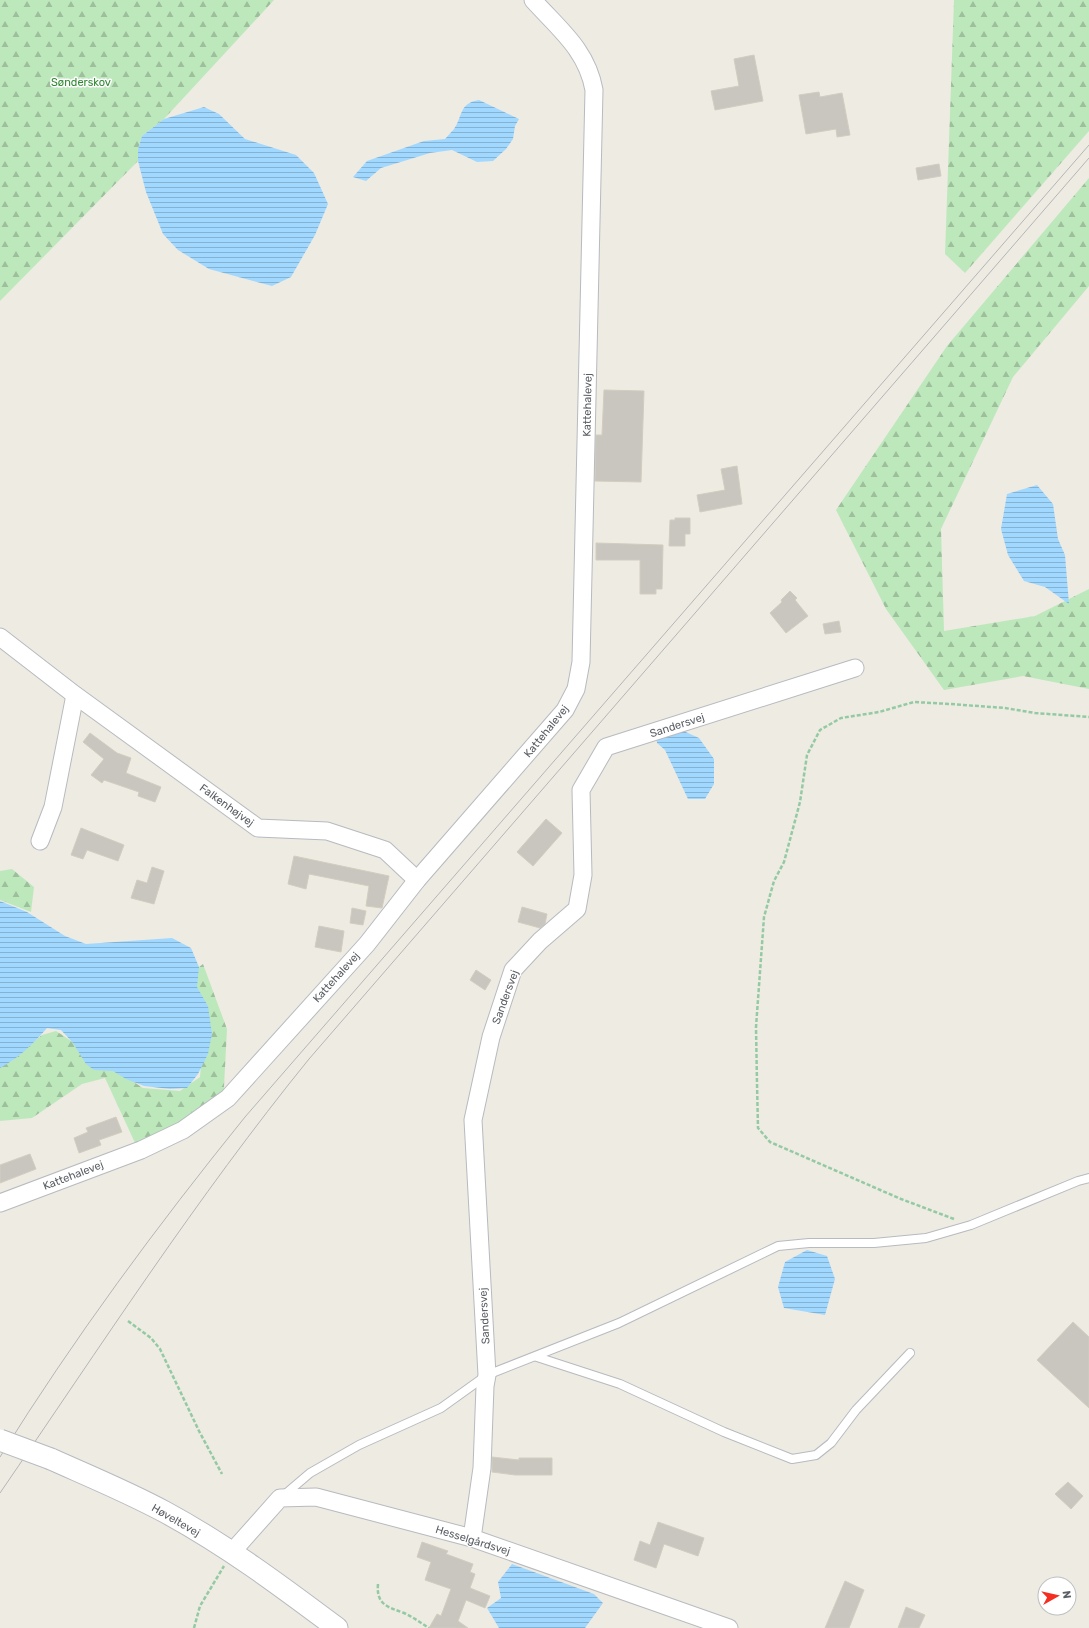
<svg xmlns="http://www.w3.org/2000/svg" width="1089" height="1628" font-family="Rubik,sans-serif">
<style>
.forest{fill:url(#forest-firs)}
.water{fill:url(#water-rules)}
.building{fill:#c9c6bf;stroke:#d3cdc0}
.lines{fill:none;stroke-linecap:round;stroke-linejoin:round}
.service-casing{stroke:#b7babf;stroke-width:10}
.minor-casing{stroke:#b7babf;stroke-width:19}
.tertiary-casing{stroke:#b7babf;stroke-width:23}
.path{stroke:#94caa3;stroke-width:2.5;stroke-dasharray:4 2;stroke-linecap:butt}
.service{stroke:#fff;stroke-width:8}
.minor{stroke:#fff;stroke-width:17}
.tertiary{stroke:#fff;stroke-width:21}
.tram{stroke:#b4b5b5;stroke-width:1}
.tertiary-bridge-casing{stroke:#b7babf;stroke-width:23;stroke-linecap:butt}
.tertiary-bridge{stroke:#fff;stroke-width:21}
.labels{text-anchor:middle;stroke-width:3;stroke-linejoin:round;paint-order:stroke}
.park-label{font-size:11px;fill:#2f8731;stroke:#fff}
.street-label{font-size:11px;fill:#5a5f64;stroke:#fff}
</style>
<defs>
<pattern id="forest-firs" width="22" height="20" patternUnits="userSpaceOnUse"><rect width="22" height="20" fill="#bde8bc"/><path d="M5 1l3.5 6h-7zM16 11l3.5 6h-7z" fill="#9dbf9c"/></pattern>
<pattern id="water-rules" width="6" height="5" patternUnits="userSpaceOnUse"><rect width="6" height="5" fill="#a1d8ff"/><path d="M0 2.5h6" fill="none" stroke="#86b2d2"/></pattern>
</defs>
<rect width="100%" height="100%" fill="#eeebe2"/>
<g class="forest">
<polygon points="0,0 274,0 164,119 142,136 138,149 138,161 0,301"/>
<polygon points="954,0 1089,0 1089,131 965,273 945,254"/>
<polygon points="1089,178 1089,286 1013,377 941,529 944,631 1035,616 1089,589 1089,689 1023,676 944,690 886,609 836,510 947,346"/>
<polygon points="12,869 34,887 31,912 0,900 0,871"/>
<polygon points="203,964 227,1029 223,1106 136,1145 105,1078 82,1084 32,1118 0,1121 0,1068 42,1035 56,1031 143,1088 180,1091 200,1077 206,1007 188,975"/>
</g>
<g class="water">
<path d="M479 100 519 119 515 126 513 139 506 149 493 161 477 162 452 150 430 153 381 168 366 181 353 177 367 161 424 141 445 139C448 136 451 132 454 129 463 116 459 103 479 100Z"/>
<polygon points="204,107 219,114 245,139 296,155 314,173 328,204 315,235 291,277 272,286 209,269 178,250 163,234 146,192 138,161 138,149 142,136 164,119"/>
<polygon points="1037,485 1053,504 1058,539 1065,555 1069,604 1045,587 1024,581 1008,555 1001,529 1007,494"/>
<polygon points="677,728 699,738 714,759 714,784 705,799 688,799 665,750 657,743 656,736"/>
<path d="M0 901 27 912 65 936 86 944 172 938 191 948 199 967 197 987 208 1006 212 1034 208 1054 198 1074 187 1088 170 1089 144 1086 126 1079 113 1071 94 1070 86 1064 73 1043 61 1030 47 1028C33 1044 19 1058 0 1068Z"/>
<polygon points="807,1250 827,1256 835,1279 825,1315 784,1308 778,1287 785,1262"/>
<polygon points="512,1564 594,1594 603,1603 585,1628 499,1628 487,1608 501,1598 498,1582"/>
</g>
<g class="building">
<polygon points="754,55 763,101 715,110 711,91 739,86 734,59"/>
<polygon points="819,92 820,97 842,93 850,135 837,137 836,129 806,134 799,95"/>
<polygon points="939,164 941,176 918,180 916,168"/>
<polygon points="604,390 644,391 641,482 595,481 596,435 602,435"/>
<polygon points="737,466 742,504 700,512 697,495 725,490 721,469"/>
<polygon points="675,518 690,518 690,534 685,534 685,546 669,546 670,520 675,520"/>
<polygon points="596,543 663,545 662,589 656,589 656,594 640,594 640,560 596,560"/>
<polygon points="790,591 797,598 795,600 808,616 786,633 770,613 782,602 781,600"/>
<polygon points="839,621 841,632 825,634 823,624"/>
<polygon points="90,733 117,753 131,758 126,773 161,787 155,802 138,796 139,792 104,780 102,783 91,775 104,759 83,742"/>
<polygon points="546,819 562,833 533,866 517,852"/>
<polygon points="81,828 124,845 118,861 87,850 83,859 71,855"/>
<polygon points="294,856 389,876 382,908 366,906 369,886 309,874 306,889 288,884"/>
<polygon points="152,867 164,871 154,904 131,898 137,880 147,883"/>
<polygon points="522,907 547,914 545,924 540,928 518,922"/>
<polygon points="352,908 366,911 363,925 350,923"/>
<polygon points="319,926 344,931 341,952 315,947"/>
<polygon points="476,970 491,980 485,990 470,980"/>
<polygon points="116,1117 122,1132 99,1140 101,1145 79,1153 74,1138 88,1132 86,1128"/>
<polygon points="30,1154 36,1169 0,1183 0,1165"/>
<polygon points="1073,1322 1089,1337 1089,1408 1037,1360"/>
<polygon points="492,1457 519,1460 519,1458 552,1458 552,1475 515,1475 492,1472"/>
<polygon points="1068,1482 1083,1496 1071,1509 1055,1494"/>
<polygon points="658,1522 704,1538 698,1556 664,1544 656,1568 634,1560 640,1541 650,1545"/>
<polygon points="422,1542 448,1551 446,1554 473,1564 470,1572 475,1574 470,1588 490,1596 485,1608 466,1600 458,1621 468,1628 429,1628 437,1614 441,1616 451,1589 425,1580 431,1562 417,1557"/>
<polygon points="845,1581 864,1590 849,1628 825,1628"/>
<polygon points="906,1607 925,1615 919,1628 898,1628"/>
</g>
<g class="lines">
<g class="service-casing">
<g id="service">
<polyline points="537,1357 620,1384 724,1432 792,1459 816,1455 831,1443 856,1410 910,1353"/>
<polyline points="283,1496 310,1473 359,1445 441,1408 487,1375 619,1323 778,1246 809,1243 874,1243 926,1238 971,1225 1078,1181 1089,1178"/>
</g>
</g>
<g class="minor-casing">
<g id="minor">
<polyline points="0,637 75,695 258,828 327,831 385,850 417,880"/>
<polyline points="40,841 53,807 75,695"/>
<path d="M0 1203 141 1150 183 1130 228 1098 367 944 417 880 565 710 576 689 581 662 594 90C587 50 559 29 533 0"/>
<polyline points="472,1538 482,1468 485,1386 487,1375 473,1120 491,1037 513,970 540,941 577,909 583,875 581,790 606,747 855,668"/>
<polyline points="232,1552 280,1498 316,1497 472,1538 729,1628"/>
</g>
</g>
<g class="tertiary-casing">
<path id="tertiary" d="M51 1459C89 1476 128 1492 165 1512 226 1545 281 1586 337 1628"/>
</g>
<g class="path">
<polyline points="954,1219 901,1199 770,1142 758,1128 757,1083 756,1027 764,917 774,881 784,862 800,802 807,755 820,730 841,718 879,712 914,702 950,704 1005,708 1035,713 1089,717"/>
<polyline points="128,1321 151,1338 160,1349 199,1431 222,1474"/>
<path d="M378 1584C376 1605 388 1607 404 1613 413 1617 421 1623 429 1628"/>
<polyline points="194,1628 200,1606 224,1566"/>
</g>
<use href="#service" class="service"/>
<use href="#minor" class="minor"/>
<use href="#tertiary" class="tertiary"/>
<g class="tram">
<path d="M0 1457C74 1338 157 1226 245 1117L1089 145"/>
<path d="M0 1493C100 1347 197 1197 309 1059L1089 158"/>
</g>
<g class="tertiary-bridge-casing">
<polyline id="tertiary-bridge" points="0,1440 51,1459"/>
</g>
<use href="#tertiary-bridge" class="tertiary-bridge"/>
</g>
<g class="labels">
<g class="park-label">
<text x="81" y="86">Sønderskov</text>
</g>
<g class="street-label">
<text transform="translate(587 405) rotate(-89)" y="4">Kattehalevej</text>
<text transform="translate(677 725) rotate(-18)" y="4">Sandersvej</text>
<text transform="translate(546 731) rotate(-51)" y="4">Kattehalevej</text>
<text transform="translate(227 805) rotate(36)" y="4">Falkenhøjvej</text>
<text transform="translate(336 977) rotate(-48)" y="4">Kattehalevej</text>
<text transform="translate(505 997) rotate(-70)" y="4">Sandersvej</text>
<text transform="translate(73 1175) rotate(-21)" y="4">Kattehalevej</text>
<text transform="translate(484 1316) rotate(-93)" y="4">Sandersvej</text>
<text transform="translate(176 1520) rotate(30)" y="4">Høveltevej</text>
<text transform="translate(473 1540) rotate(17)" y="4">Hesselgårdsvej</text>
</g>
</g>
<g transform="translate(1057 1596) rotate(82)"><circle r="19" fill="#ffffff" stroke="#bdbfc1"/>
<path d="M0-3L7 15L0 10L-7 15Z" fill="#f52e22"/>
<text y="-6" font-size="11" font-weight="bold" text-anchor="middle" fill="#5a5f64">N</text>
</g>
</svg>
